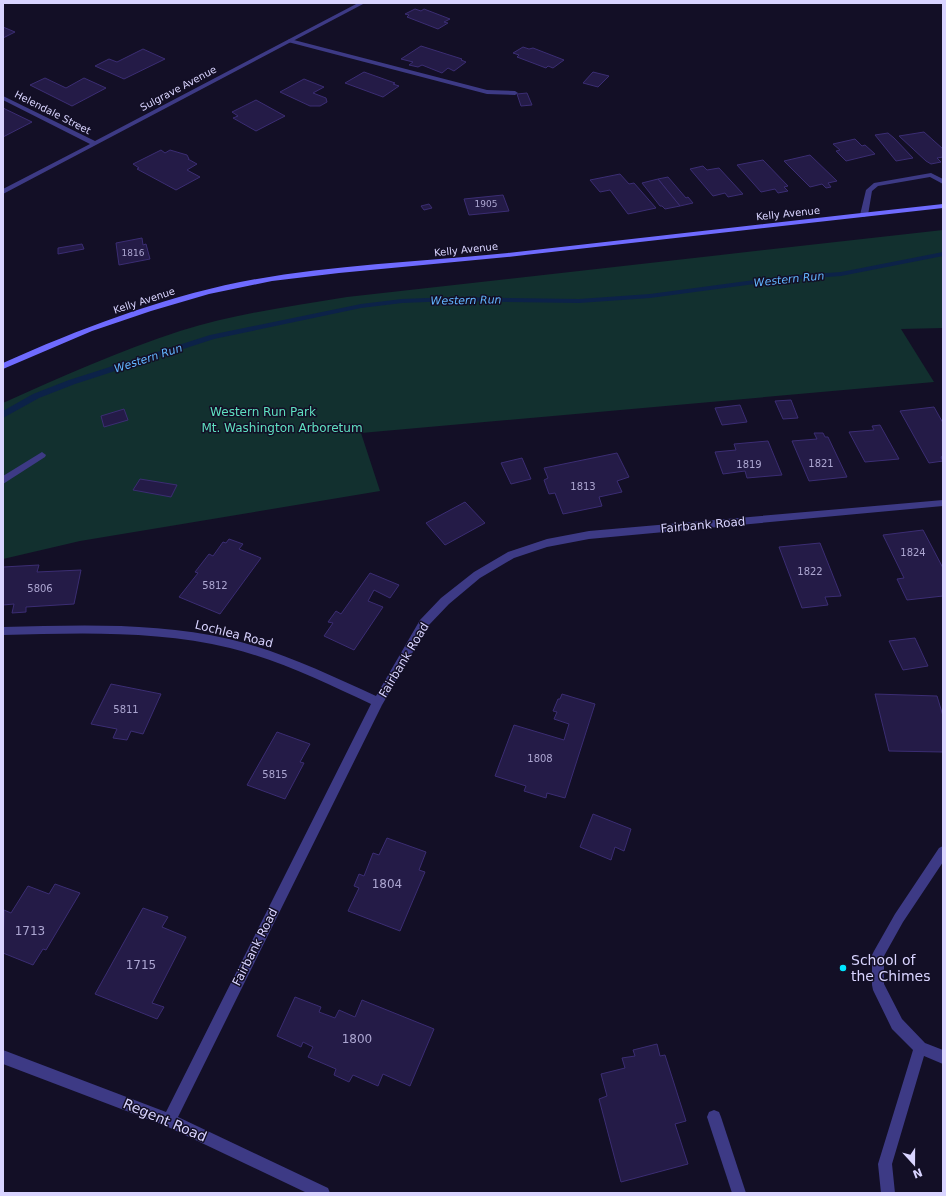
<svg xmlns="http://www.w3.org/2000/svg" width="946" height="1196" font-family="'DejaVu Sans',sans-serif">
<style>
.green{fill:#12302f}
.lines{fill:none;stroke-linecap:round;stroke-linejoin:round}
.stream{fill:#0c2248;fill-rule:evenodd}
.building{fill:#241b47;stroke:#3b2d73}
.service{fill:#3d3a85;fill-rule:evenodd}
.minor{fill:#3d3a85;fill-rule:evenodd}
.secondary{fill:#6f6bff;fill-rule:evenodd}
.poi-dot{fill:#00e5ff;stroke:#130f26;stroke-width:1.5}
.labels{text-anchor:middle;stroke-width:3;stroke-linejoin:round;paint-order:stroke}
.far-number-label{font-size:9px;fill:#aca6d1}
.far-street-label{font-size:10px;fill:#d9d4ff;stroke:#130f26}
.number-label{font-size:10px;fill:#aca6d1}
.far-water-label{font-size:11px;font-style:italic;fill:#62b6ff;stroke:#130f26}
.park-label{font-size:12px;fill:#5fe0c0;stroke:#130f26}
.street-label{font-size:12px;fill:#d9d4ff;stroke:#130f26}
.near-number-label{font-size:12px;fill:#aca6d1}
.near-poi-label{font-size:14px;fill:#d9d4ff;stroke:#130f26;text-anchor:start}
.near-street-label{font-size:14px;fill:#d9d4ff;stroke:#130f26}
</style>
<rect width="100%" height="100%" fill="#130f26"/>
<path class="green" d="M943 230V328L901 329 934 382 361 433 380 491 80 541 3 559V403C61 377 119 351 180 331 234 314 292 306 347 297Z"/>
<g class="lines">
<polygon class="stream" points="943,252 943,256 841,276 785,280 650,298 579,303 452,301 402,303 361,308 214,339 75,384 39,398 3,418 3,411 33,394 69,380 210,335 361,304 402,299 452,297 579,299 650,294 785,276 841,272"/>
</g>
<g class="building">
<polygon points="415,9 421,11 424,9 450,19 444,22 448,23 438,29 407,17 409,15 405,14"/>
<polygon points="3,27 15,32 3,38"/>
<polygon points="421,46 462,59 461,60 466,62 454,71 448,68 442,73 422,65 418,67 409,65 413,62 401,59"/>
<polygon points="523,47 529,49 533,48 564,60 553,68 548,66 546,68 517,57 519,55 513,53"/>
<polygon points="143,49 165,59 124,79 95,66 109,59 117,62"/>
<polygon points="364,72 395,83 393,84 399,86 383,97 345,83"/>
<polygon points="593,72 609,76 598,87 583,83"/>
<polygon points="45,78 66,88 84,78 106,88 72,106 30,85"/>
<polygon points="304,79 324,87 313,93 326,98 327,102 320,106 310,106 280,92"/>
<polygon points="527,93 532,105 521,106 517,94"/>
<polygon points="256,100 285,116 256,131 233,118 238,116 232,112"/>
<polygon points="3,108 32,122 3,137"/>
<polygon points="924,132 943,149 943,157 937,158 941,162 931,164 926,161 899,136"/>
<polygon points="888,133 894,138 913,158 896,161 875,135"/>
<polygon points="855,139 862,146 865,145 875,154 846,161 836,151 840,150 833,144"/>
<polygon points="161,150 165,153 170,150 187,155 189,159 188,159 197,164 187,170 200,177 176,190 137,169 139,168 133,164"/>
<polygon points="810,155 837,181 828,183 831,187 826,188 822,184 810,187 784,161"/>
<polygon points="763,160 788,186 784,187 788,191 778,193 775,189 761,192 737,165"/>
<polygon points="703,166 707,170 719,168 743,194 728,197 725,193 713,196 690,169"/>
<polygon points="620,174 629,184 634,183 656,208 628,214 610,190 600,192 590,180"/>
<polygon points="668,177 686,198 688,197 693,203 680,206 658,179"/>
<polygon points="658,179 680,206 665,209 662,206 660,206 642,183"/>
<polygon points="503,195 509,211 469,215 464,199"/>
<polygon points="429,204 432,208 424,210 421,206"/>
<polygon points="142,238 143,245 146,244 150,259 119,265 116,243"/>
<polygon points="82,244 84,249 58,254 58,248"/>
<polygon points="791,400 798,418 783,419 775,401"/>
<polygon points="740,405 747,422 722,425 715,408"/>
<polygon points="934,407 943,423 943,456 941,457 943,461 929,463 900,411"/>
<polygon points="124,409 128,420 104,427 101,416"/>
<polygon points="880,425 899,459 865,462 849,432 874,430 872,426"/>
<polygon points="814,433 823,433 825,437 828,437 847,477 809,481 792,441 817,439"/>
<polygon points="768,441 782,475 747,478 745,471 723,474 715,452 736,450 734,444"/>
<polygon points="617,453 629,477 617,481 622,492 599,497 602,506 563,514 555,493 549,494 544,480 548,478 544,468"/>
<polygon points="522,458 531,479 511,484 501,463"/>
<polygon points="140,479 177,485 171,497 133,490"/>
<polygon points="465,502 485,523 445,545 426,523"/>
<polygon points="923,530 943,568 943,596 907,600 897,579 904,578 883,535"/>
<polygon points="229,539 243,544 239,549 261,558 220,614 179,597 198,573 195,572 209,554 213,556 223,542 226,543"/>
<polygon points="820,543 841,596 825,597 828,605 802,608 779,547"/>
<polygon points="39,565 37,572 81,570 74,604 26,607 26,612 12,613 14,604 3,605 3,567"/>
<polygon points="370,573 399,585 390,598 374,590 368,601 383,607 354,650 324,636 333,623 328,622 336,611 341,614"/>
<polygon points="915,638 928,666 903,670 889,641"/>
<polygon points="111,684 161,694 143,734 131,731 127,740 113,738 117,729 91,724"/>
<polygon points="562,694 595,704 565,798 547,793 546,798 524,791 526,786 495,776 514,725 564,740 569,724 554,719 557,712 553,711 558,699 560,699"/>
<polygon points="875,694 937,696 943,716 943,752 889,751"/>
<polygon points="277,732 310,744 300,762 304,763 285,799 247,785"/>
<polygon points="593,814 631,829 624,851 615,847 611,860 580,847"/>
<polygon points="387,838 426,852 419,870 425,872 400,931 348,911 359,888 354,886 359,874 364,876 373,853 379,855"/>
<polygon points="55,884 80,893 46,950 43,949 33,965 3,953 4,910 11,913 28,886 49,894"/>
<polygon points="143,908 168,917 162,927 186,937 152,1003 164,1007 157,1019 95,994"/>
<polygon points="295,997 321,1007 319,1012 335,1018 339,1010 355,1017 362,1000 434,1029 410,1086 383,1074 378,1086 353,1075 349,1082 334,1075 336,1069 308,1057 313,1047 303,1042 301,1047 277,1036"/>
<polygon points="657,1044 660,1056 665,1055 686,1121 675,1124 688,1164 621,1182 599,1099 607,1096 601,1074 625,1068 622,1058 635,1056 633,1050"/>
</g>
<g class="lines">
<g class="service">
<polygon points="290,39 487,90 515,91 518,93 515,95 487,94 288,42 288,40"/>
<polygon points="931,173 943,179 943,184 930,177 878,186 872,191 868,215 864,217 860,215 866,190 874,183"/>
<polygon points="943,846 943,862 903,922 884,956 884,984 902,1019 925,1043 943,1050 943,1064 924,1056 892,1164 895,1193 881,1193 878,1164 913,1050 892,1029 873,990 872,985 872,955 874,951 895,914 939,848"/>
<polygon points="714,1110 719,1112 721,1117 746,1193 732,1193 707,1117 709,1112"/>
</g>
<g class="minor">
<polygon points="358,3 365,3 3,194 3,189 90,144 3,100 3,96 95,141"/>
<polygon points="42,452 46,455 45,457 3,484 3,476"/>
<path d="M943 500V506L589 539 547 547 514 558 480 578 449 604 428 626 382 705 178 1117 328 1188 330 1193H307L166 1126 3 1064V1050L166 1112 371 704C326 683 279 660 230 648 156 630 78 633 3 635V627C78 625 155 622 229 639 280 651 328 674 376 696L420 620 441 598 474 572 508 552 547 539 589 531Z"/>
</g>
<path class="secondary" d="M943 204V208L507 257 339 273 272 281 209 294 151 311 92 331 3 369V363C79 329 158 299 240 282 328 265 418 262 508 253 653 237 798 220 943 204Z"/>
</g>
<circle class="poi-dot" cx="843" cy="968" r="4"/>
<g class="labels">
<g class="far-number-label">
<text x="486" y="207">1905</text>
<text x="133" y="256">1816</text>
</g>
<g class="far-street-label">
<text transform="translate(178 88) rotate(-28)" y="4">Sulgrave Avenue</text>
<text transform="translate(53 112) rotate(27)" y="4">Helendale Street</text>
<text transform="translate(788 213) rotate(-6)" y="4">Kelly Avenue</text>
<text transform="translate(466 249) rotate(-6)" y="4">Kelly Avenue</text>
<text transform="translate(144 300) rotate(-18)" y="4">Kelly Avenue</text>
</g>
<g class="number-label">
<text x="821" y="467">1821</text>
<text x="749" y="468">1819</text>
<text x="583" y="490">1813</text>
<text x="913" y="556">1824</text>
<text x="810" y="575">1822</text>
<text x="215" y="589">5812</text>
<text x="40" y="592">5806</text>
<text x="126" y="713">5811</text>
<text x="540" y="762">1808</text>
<text x="275" y="778">5815</text>
</g>
<g class="far-water-label">
<text transform="translate(789 279) rotate(-6)" y="4">Western Run</text>
<text transform="translate(466 300) rotate(-1)" y="4">Western Run</text>
<text transform="translate(148 358) rotate(-18)" y="4">Western Run</text>
</g>
<g class="park-label">
<text x="263" y="416">Western Run Park</text>
<text x="282" y="432">Mt. Washington Arboretum</text>
</g>
<g class="street-label">
<text transform="translate(703 525) rotate(-5)" y="4">Fairbank Road</text>
<text transform="translate(234 634) rotate(14)" y="4">Lochlea Road</text>
<text transform="translate(404 660) rotate(-59)" y="4">Fairbank Road</text>
<text transform="translate(255 947) rotate(-63)" y="4">Fairbank Road</text>
</g>
<g class="near-number-label">
<text x="387" y="888">1804</text>
<text x="30" y="935">1713</text>
<text x="141" y="969">1715</text>
<text x="357" y="1043">1800</text>
</g>
<g class="near-poi-label">
<text x="851" y="965">School of<tspan x="851" dy="16">the Chimes</tspan></text>
</g>
<g class="near-street-label">
<text transform="translate(165 1120) rotate(23)" y="5">Regent Road</text>
</g>
</g>
<rect width="946" height="1196" fill="none" stroke="#d9d4ff" stroke-width="8"/>
<g transform="translate(914 1164) rotate(159)" stroke="#130f26" stroke-width="3" paint-order="stroke">
<path d="M0-3L7 15L0 10L-7 15Z" fill="#d9d4ff"/>
<text y="-6" font-size="11" font-weight="bold" text-anchor="middle" fill="#d9d4ff">N</text>
</g>
</svg>
